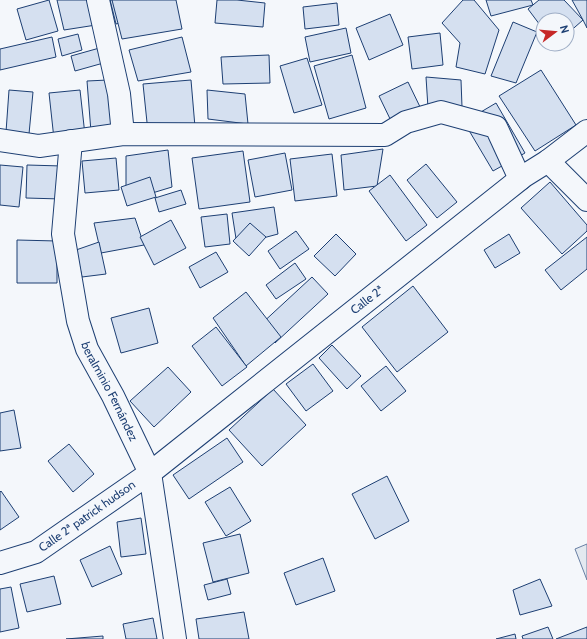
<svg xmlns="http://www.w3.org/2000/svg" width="587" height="639" font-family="Cabin,sans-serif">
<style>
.green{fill:#e3e9f0;stroke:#687fa3}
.building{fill:#d5e0f0;stroke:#1d3f73}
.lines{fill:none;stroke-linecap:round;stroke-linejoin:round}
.minor-casing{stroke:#1d3f73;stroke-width:24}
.major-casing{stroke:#1d3f73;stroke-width:24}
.minor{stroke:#f4f7fb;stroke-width:22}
.major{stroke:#f4f7fb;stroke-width:22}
.labels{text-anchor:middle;stroke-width:3;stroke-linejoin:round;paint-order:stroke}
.street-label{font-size:12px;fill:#1d3f73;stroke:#f4f7fb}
</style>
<rect width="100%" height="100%" fill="#f4f7fb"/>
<polygon class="green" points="587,544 587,580 575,549"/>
<g class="building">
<polygon points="49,0 58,31 26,40 17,9"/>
<polygon points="57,0 89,0 96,25 64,30"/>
<polygon points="110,0 143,0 147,16 116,24"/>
<polygon points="112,0 176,0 182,29 122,39"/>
<polygon points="217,0 237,0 265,3 263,27 215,23"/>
<polygon points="463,0 474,0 499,30 485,74 456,67 460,43 442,23"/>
<polygon points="486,0 531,0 533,5 491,16"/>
<polygon points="539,0 564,0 583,20 567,34 567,20 543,20 543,29 528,9"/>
<polygon points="572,0 587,0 587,28 583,20"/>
<polygon points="337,3 339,25 305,29 303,7"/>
<polygon points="390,14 403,45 369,60 356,28"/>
<polygon points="513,22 537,32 516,83 491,76"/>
<polygon points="346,28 351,53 310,62 305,37"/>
<polygon points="440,33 443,65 412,69 408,37"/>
<polygon points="78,34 82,50 62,56 58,39"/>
<polygon points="52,37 56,57 0,70 0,49"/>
<polygon points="182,37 191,72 138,81 129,50"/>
<polygon points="103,47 107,62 75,71 71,56"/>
<polygon points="269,55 270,83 223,84 221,57"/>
<polygon points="352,55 366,108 329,119 314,66"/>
<polygon points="307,58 322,105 294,113 280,66"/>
<polygon points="541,70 576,125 535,151 499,96"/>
<polygon points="426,77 461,80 462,107 428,108"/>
<polygon points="108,80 112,130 91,132 87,81"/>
<polygon points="191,80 195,127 148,132 143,84"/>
<polygon points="408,82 422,111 393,125 379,96"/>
<polygon points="9,90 33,92 29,134 6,132"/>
<polygon points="80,90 85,135 54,139 49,93"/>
<polygon points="207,90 245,94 248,124 208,119"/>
<polygon points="496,103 525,153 493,171 464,122"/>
<polygon points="383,149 377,186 344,190 341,155"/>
<polygon points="168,150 172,187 126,201 126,156"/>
<polygon points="243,151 250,202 199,209 192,158"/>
<polygon points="285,153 292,190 255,197 248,160"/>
<polygon points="332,154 337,196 295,201 290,159"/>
<polygon points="116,158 119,190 85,193 82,161"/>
<polygon points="426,164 457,202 437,218 407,180"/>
<polygon points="0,165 23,167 19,207 0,205"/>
<polygon points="27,165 62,166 61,199 26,198"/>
<polygon points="390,175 427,225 406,241 369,191"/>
<polygon points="150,177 156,197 127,206 121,187"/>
<polygon points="550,182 587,225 587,231 562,254 521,208"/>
<polygon points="181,190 186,204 159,212 155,198"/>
<polygon points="274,207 278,234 237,245 232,213"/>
<polygon points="227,214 230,244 205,247 201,217"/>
<polygon points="135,218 144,245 101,253 94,223"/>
<polygon points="171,220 186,248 154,265 140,237"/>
<polygon points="250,223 266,237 249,256 233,241"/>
<polygon points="296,231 309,249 280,269 268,251"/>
<polygon points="336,234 356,254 335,276 314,256"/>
<polygon points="509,234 520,253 495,268 484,250"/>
<polygon points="587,237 587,269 561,290 545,270"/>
<polygon points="17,240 57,241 57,283 17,283"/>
<polygon points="99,242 106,274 82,277 76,250"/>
<polygon points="216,252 228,272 200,288 189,267"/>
<polygon points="295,263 306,279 276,299 266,285"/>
<polygon points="312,277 328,294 275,343 259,326"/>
<polygon points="413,286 448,332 397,372 362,327"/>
<polygon points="246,292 281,337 246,366 213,318"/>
<polygon points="149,308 158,343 121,353 111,318"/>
<polygon points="216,327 247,367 222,386 192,346"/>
<polygon points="332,345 361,376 347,389 319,358"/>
<polygon points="313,364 333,391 306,411 286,384"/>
<polygon points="386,366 406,391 381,411 361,386"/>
<polygon points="168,367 191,392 154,427 130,401"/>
<polygon points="273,389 306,425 262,466 229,430"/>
<polygon points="14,410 21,448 0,451 0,413"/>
<polygon points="227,438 243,462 189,499 173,475"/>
<polygon points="69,444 94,474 73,492 48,461"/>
<polygon points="387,476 409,521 375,539 352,494"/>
<polygon points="230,487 251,521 226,536 205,502"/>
<polygon points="1,491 19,517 0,530 0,492"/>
<polygon points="141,518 146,554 121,557 117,522"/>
<polygon points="240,534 249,573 213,582 203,543"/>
<polygon points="110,546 122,574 92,587 80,560"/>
<polygon points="323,558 335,591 296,605 284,573"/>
<polygon points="54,576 61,604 27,612 20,584"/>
<polygon points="227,579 231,594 208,600 204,585"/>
<polygon points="540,579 552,606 520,615 513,590"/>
<polygon points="11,587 19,628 0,632 0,589"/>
<polygon points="244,612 249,639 199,639 196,619"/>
<polygon points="153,618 157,639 126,639 123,624"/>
<polygon points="548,627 553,639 523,639 522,636"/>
<polygon points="587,627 587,639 556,639"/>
<polygon points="515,634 516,639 496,639"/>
<polygon points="103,636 103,639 66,639"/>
</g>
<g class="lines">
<g class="minor-casing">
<g id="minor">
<polyline points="98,0 119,94 123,134"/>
<polyline points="0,140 39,146 123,134 385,135 406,122 441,112 496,127 520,179"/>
<path id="s1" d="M71 141 63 234 78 321 87 349 113 396 150 473"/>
<polyline points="548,161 587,200"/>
</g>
</g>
<g class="major-casing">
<g id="major">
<polyline points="150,473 175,639"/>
<polyline points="0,563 36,552 150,473 524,176 548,161 587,131"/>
</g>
</g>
<use href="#minor" class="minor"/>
<use href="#major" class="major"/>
</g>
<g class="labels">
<g class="street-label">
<text transform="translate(367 300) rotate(-38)" y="4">Calle 2ª</text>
<text dy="4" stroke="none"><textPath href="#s1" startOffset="259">beralminio Fernández</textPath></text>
<text transform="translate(87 516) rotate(-35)" y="4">Calle 2ª patrick hudson</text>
</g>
</g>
<g transform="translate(555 32) rotate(74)"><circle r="19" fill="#f4f7fb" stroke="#9eadc5"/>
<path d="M0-3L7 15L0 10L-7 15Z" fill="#c62828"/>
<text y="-6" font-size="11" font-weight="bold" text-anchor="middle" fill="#1d3f73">N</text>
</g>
</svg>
